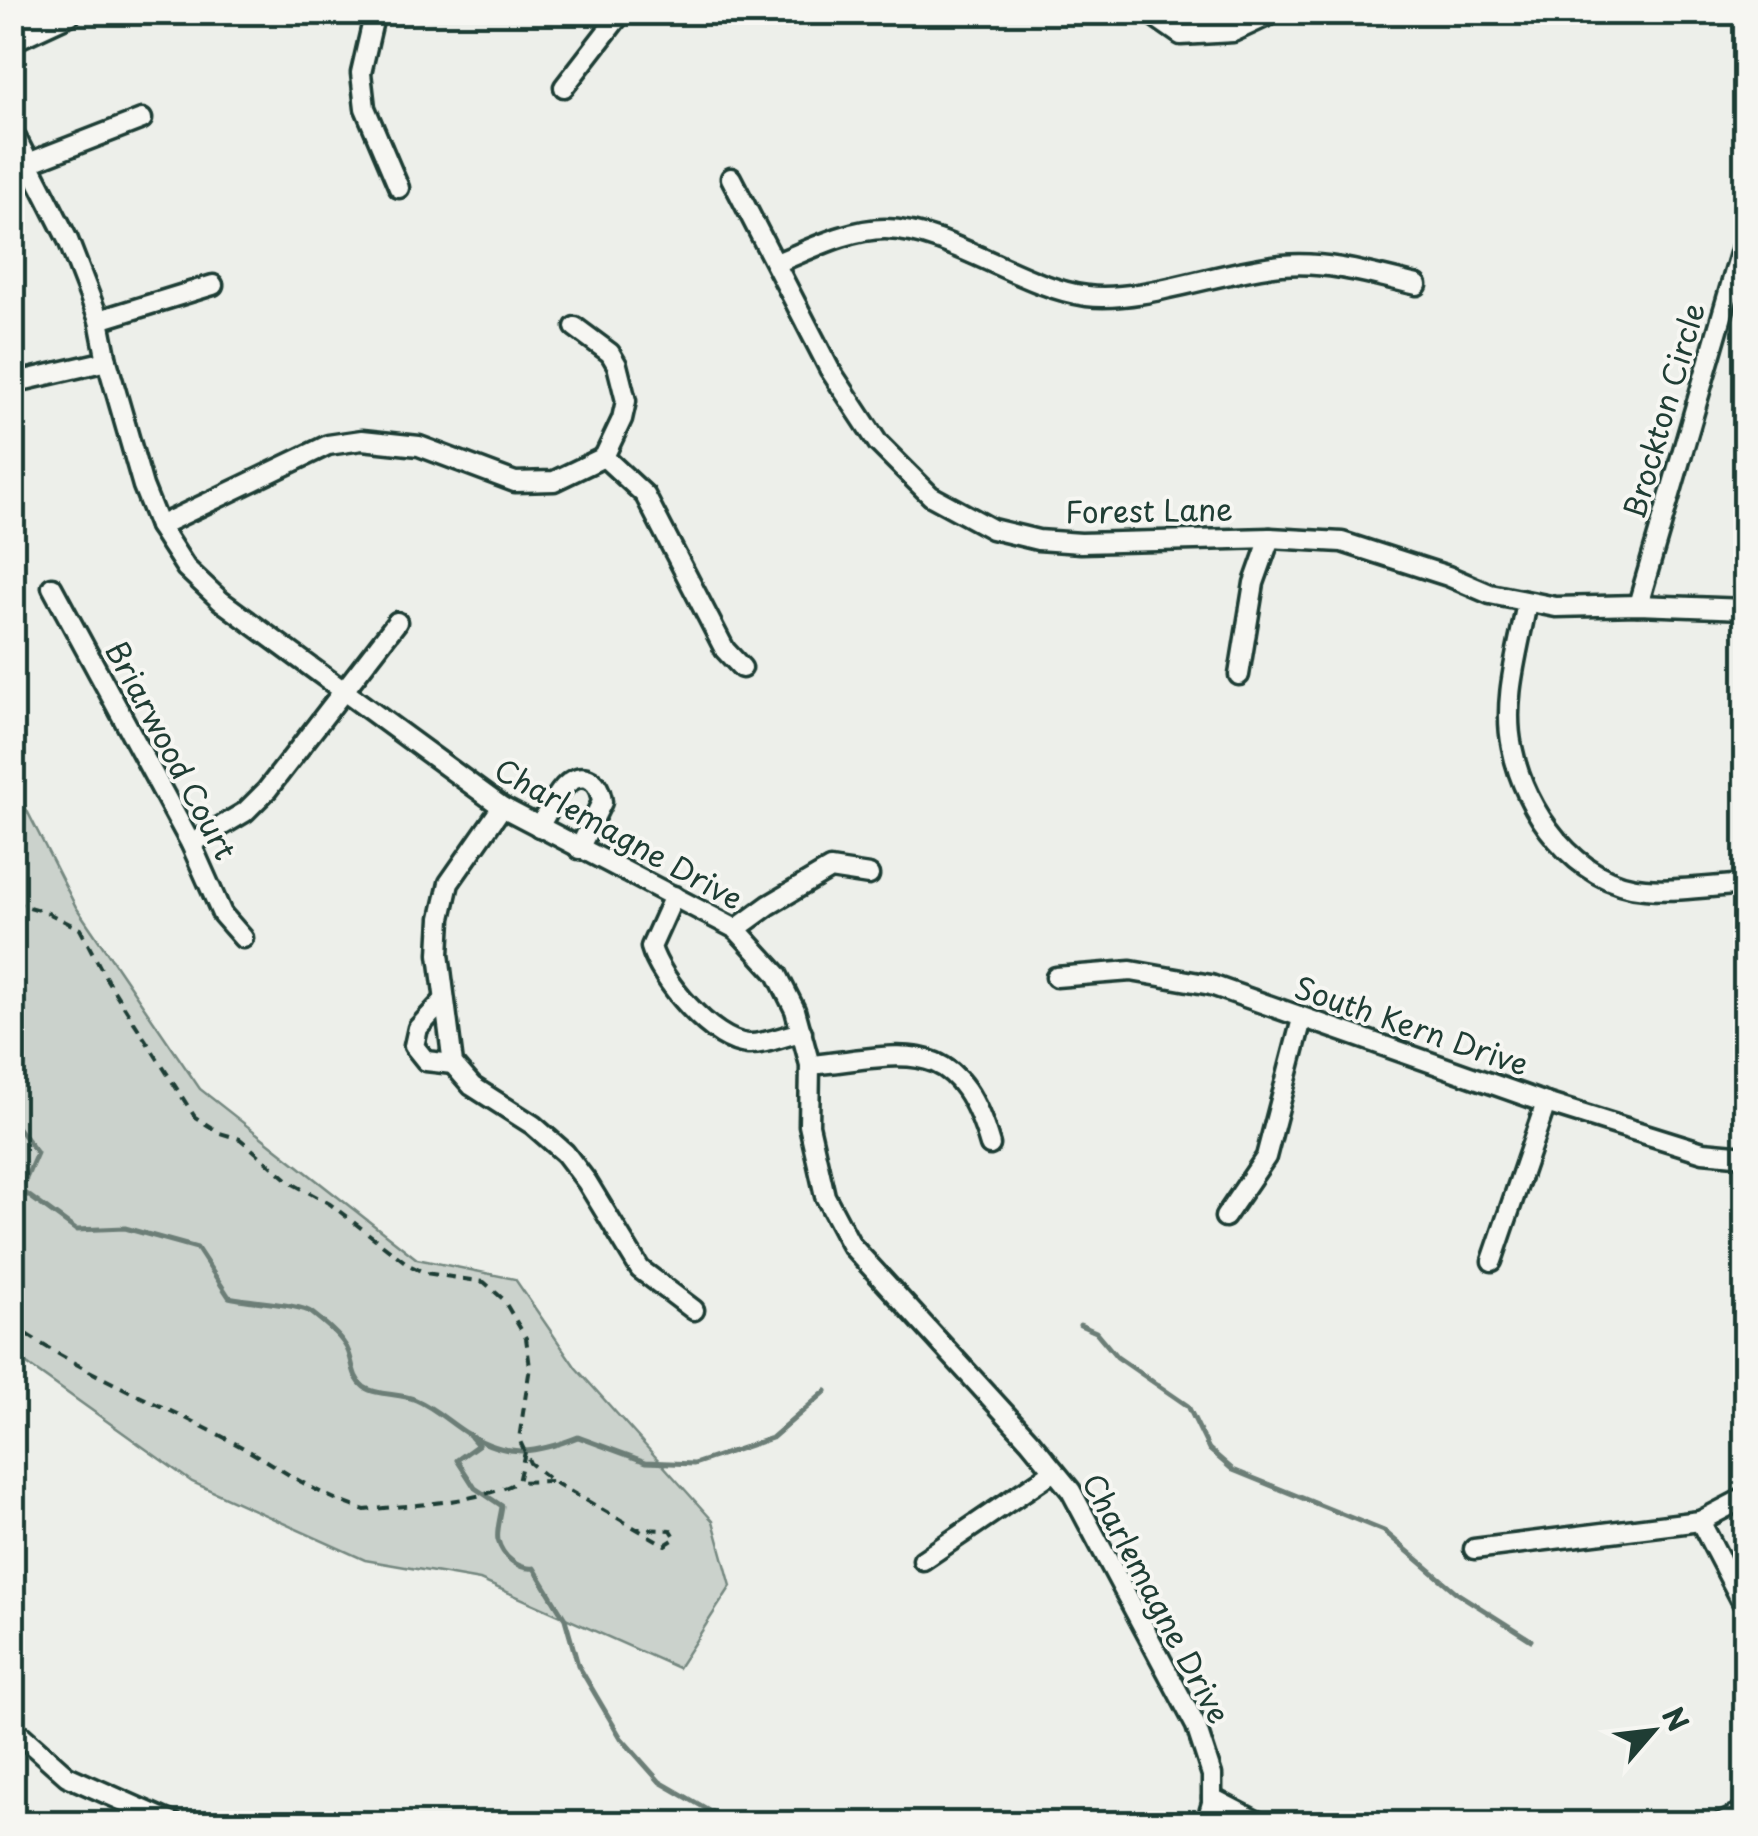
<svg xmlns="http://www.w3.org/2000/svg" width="1758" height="1836" font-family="'Playpen Sans',sans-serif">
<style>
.green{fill:#cbd2cc;stroke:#758880;stroke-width:2.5}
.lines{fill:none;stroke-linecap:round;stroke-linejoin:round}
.stream{stroke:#6c7e77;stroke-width:5}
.minor-casing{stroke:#1f3d34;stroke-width:25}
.secondary-casing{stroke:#1f3d34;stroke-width:32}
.path{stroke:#1f3d34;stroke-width:4;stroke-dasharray:10 8;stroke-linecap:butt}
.minor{stroke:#f6f6f2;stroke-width:18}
.secondary{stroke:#f6f6f2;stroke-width:25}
.labels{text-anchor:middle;stroke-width:8;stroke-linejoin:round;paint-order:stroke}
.street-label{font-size:30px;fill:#1f3d34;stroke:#f6f6f2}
</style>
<rect width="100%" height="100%" fill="#edefea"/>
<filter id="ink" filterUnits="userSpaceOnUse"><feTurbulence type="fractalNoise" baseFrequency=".01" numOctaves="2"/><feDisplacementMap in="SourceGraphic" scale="20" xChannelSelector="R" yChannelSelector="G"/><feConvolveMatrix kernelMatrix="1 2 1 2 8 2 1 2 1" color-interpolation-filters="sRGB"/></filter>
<g filter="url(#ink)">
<polygon class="green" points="12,781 76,907 200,1089 417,1259 515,1279 576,1368 713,1521 731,1586 678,1668 480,1580 365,1560 192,1482 13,1354"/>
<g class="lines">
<g class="stream">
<path d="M12 1120 37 1153 21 1190 76 1230 125 1228 197 1248 229 1297C248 1302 301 1304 312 1313 321 1320 339 1335 345 1345 354 1357 350 1376 364 1387 376 1396 401 1393 416 1400 435 1408 450 1423 468 1434 509 1459 537 1453 578 1437L646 1462 694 1464 772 1438 826 1391"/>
<polyline points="1080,1325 1096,1332 1117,1357 1188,1406 1209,1449 1233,1470 1384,1531 1457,1593 1531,1640"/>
<path d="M471 1437 478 1445 457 1460 475 1488 502 1506C501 1516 496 1531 498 1540 502 1556 518 1570 534 1568L565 1619 578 1665 621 1738 660 1782 733 1824"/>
</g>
<g class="minor-casing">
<g id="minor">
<polyline points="375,12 361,73 365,108 399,188"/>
<polyline points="1148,12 1181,35 1233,32 1276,12"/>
<polyline points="564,87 622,12"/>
<polyline points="12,130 68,240 99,320 107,361 143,486 159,526 186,568 221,601 502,807 736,929 777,974 795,1010 810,1065 809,1125 825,1196 851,1245 1030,1441 1071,1491 1196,1726 1212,1775 1212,1803 1206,1824"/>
<polyline points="31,162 142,119"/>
<polyline points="731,178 830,370 878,443 931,496 992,529 1038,540 1081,543 1270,538 1342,542 1448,576 1490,594 1556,607 1638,605 1746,609"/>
<path d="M776 263C809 250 848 229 885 229 951 230 1020 287 1087 296 1142 303 1223 270 1282 265 1328 261 1372 274 1417 285"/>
<polyline points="99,320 213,285"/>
<polyline points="12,383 107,361"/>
<polyline points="604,457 645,495 725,650 742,668"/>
<polyline points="159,526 328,445 362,440 419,446 515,482 554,481 604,457 622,419 626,401 617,365 610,353 575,327"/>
<polyline points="52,587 191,844 222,914 243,938"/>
<path d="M1527 602C1519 648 1502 700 1512 747 1524 811 1576 884 1645 889 1678 892 1713 886 1746 884"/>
<polyline points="1638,605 1746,233"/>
<polyline points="1239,675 1254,583 1270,538"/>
<polyline points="502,807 449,883 441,918 439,954 453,1064 472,1086 533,1125 565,1153 587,1182 640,1269 694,1310"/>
<path d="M539 827C549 811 567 766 591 780 599 785 601 794 602 802L579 849"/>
<polyline points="191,844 245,812 267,790 397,622"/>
<path d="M674 896 651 947C660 979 711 1041 748 1044 764 1045 786 1035 802 1032"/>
<polyline points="736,929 769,905 830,869 869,875"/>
<polyline points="1056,977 1131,971 1211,985 1546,1103 1703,1152 1746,1156"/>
<polyline points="444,1000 418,1028 414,1046 426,1061 453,1064"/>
<path d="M810 1065C906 1056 957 1031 990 1145"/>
<polyline points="1225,1217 1266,1157 1302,1019"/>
<polyline points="1492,1261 1546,1103"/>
<polyline points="1700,1521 1746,1609"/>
<polyline points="1474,1549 1700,1521 1746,1497"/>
<polyline points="923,1560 1054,1471"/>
<polyline points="12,1727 67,1776 175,1824"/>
<polyline points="1212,1798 1262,1824"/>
<polyline points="1720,1824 1746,1810"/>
</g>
</g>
<g class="secondary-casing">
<polyline id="secondary" points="12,38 68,12"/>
</g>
<g class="path">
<polyline points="12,902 46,912 80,929 107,980 195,1117 220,1133 240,1139 293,1184 330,1204 409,1265 425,1273 484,1282 503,1299 526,1338 530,1367 519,1439 530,1463 552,1481 665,1545 676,1538 671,1530 637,1529"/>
<path d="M12 1324C78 1372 157 1402 229 1440 275 1464 316 1496 365 1510 415 1504 473 1504 518 1482"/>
<polyline points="525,1452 518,1482 552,1481"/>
</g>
<use href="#minor" class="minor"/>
<use href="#secondary" class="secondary"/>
</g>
</g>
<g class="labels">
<g class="street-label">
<text transform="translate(1665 411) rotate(-74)" y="10">Brockton Circle</text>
<text transform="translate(1149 512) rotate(-1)" y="10">Forest Lane</text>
<text transform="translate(170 751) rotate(62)" y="10">Briarwood Court</text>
<text transform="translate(618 835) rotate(29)" y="10">Charlemagne Drive</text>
<text transform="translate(1411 1027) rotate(19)" y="10">South Kern Drive</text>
<text transform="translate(1155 1599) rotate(62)" y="10">Charlemagne Drive</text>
</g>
</g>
<rect width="1758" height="1836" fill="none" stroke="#f6f6f2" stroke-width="50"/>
<rect x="25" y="25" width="1708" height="1786" fill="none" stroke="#1f3d34" stroke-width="4" filter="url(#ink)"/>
<g transform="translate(1653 1731) rotate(62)" stroke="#f6f6f2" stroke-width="8" paint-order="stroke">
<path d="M0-8L18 38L0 25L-18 38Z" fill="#1f3d34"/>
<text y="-15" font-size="28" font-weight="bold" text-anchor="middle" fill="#1f3d34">N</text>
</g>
</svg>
